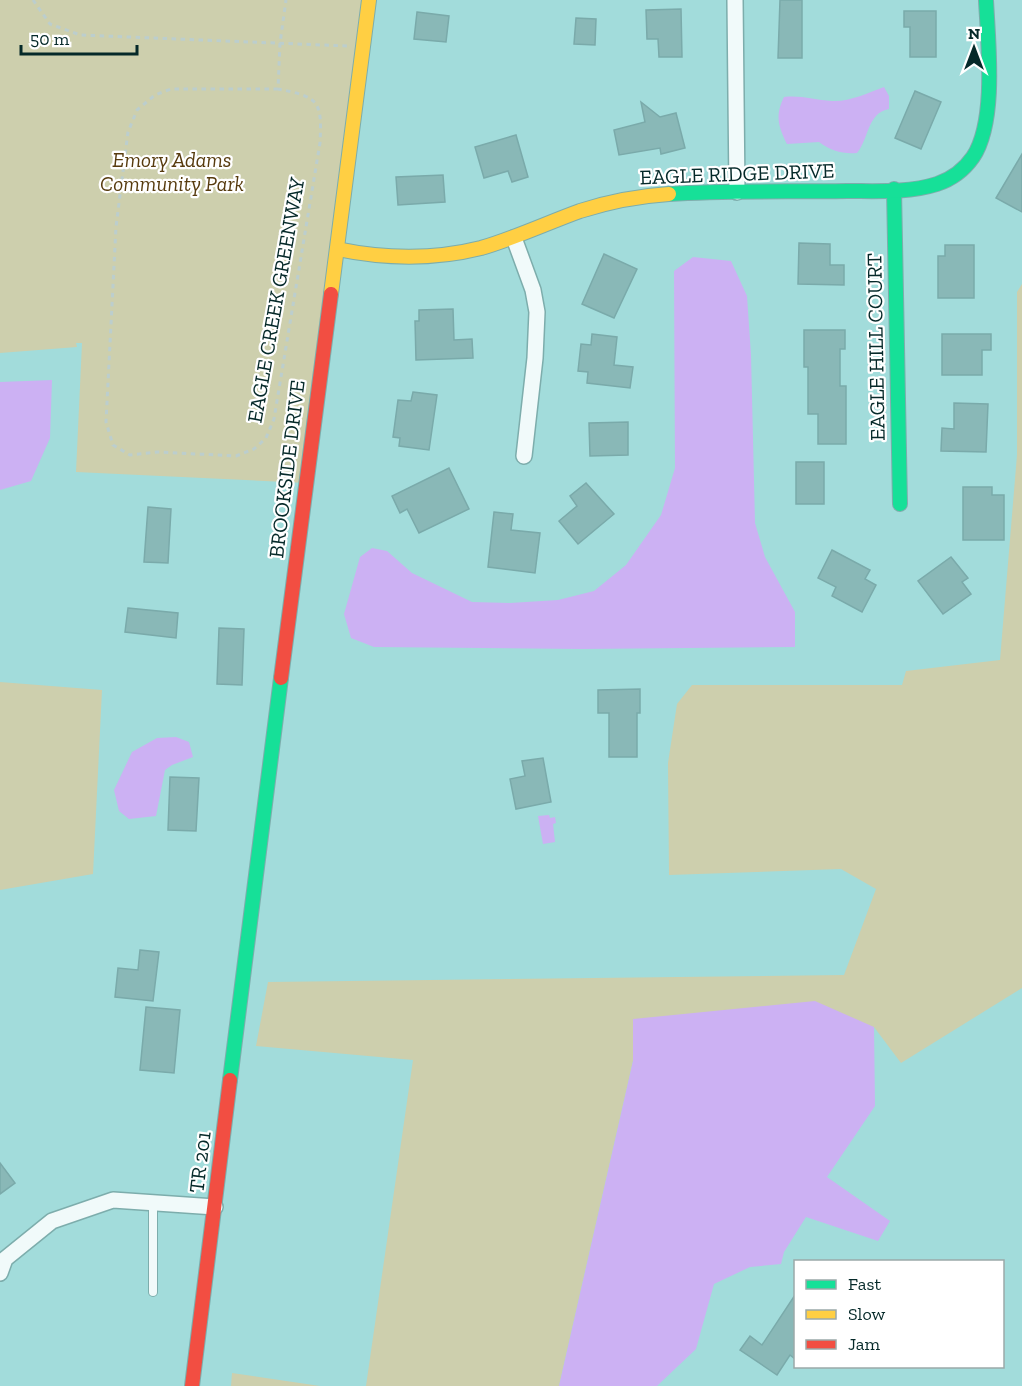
<svg xmlns="http://www.w3.org/2000/svg" width="1022" height="1386" font-family="'Zilla Slab',serif">
<style>
.green{fill:#cdcfad}
.water{fill:#ccb1f3}
.building{fill:#89b8b7;stroke:#7aaaaa;stroke-width:1.5}
.lines{fill:none;stroke-linecap:round;stroke-linejoin:round}
.lane-casing{stroke:#7dadac;stroke-width:10}
.street-casing{stroke:#7dadac;stroke-width:18}
.fast-casing{stroke:#7dadac;stroke-width:16}
.slow-casing{stroke:#7dadac;stroke-width:16}
.jam-casing{stroke:#7dadac;stroke-width:16}
.path{stroke:#bccecd;stroke-width:3;stroke-dasharray:4.5 4.5;stroke-linecap:butt}
.lane{stroke:#f1fafa;stroke-width:8}
.street{stroke:#f1fafa;stroke-width:15}
.fast{stroke:#16e098;stroke-width:14}
.slow{stroke:#ffcf43;stroke-width:14}
.jam{stroke:#f24e42;stroke-width:14}
.labels{text-anchor:middle;stroke-width:4.5;stroke-linejoin:round;paint-order:stroke}
.park-label{font-size:21px;font-style:italic;fill:#573b0e;stroke:#fff}
.street-label{font-size:21px;fill:#052929;stroke:#fff}
</style>
<rect width="100%" height="100%" fill="#a2dcdb"/>
<g class="green">
<polygon points="0,0 369,0 306,483 76,472 82,343 76,343 77,347 0,353"/>
<polygon points="1022,284 1022,988 901,1063 874,1027 633,1019 633,1061 559,1386 366,1386 413,1060 256,1046 268,982 844,975 876,889 841,869 669,875 668,763 677,704 692,685 902,685 906,671 1000,660 1017,455 1017,292"/>
<polygon points="0,682 102,690 93,874 0,890"/>
<polygon points="232,1373 320,1386 231,1386"/>
</g>
<g class="water">
<path d="M884 87 889 96V109C867 113 869 139 857 153 842 154 831 151 819 142L787 144C778 126 775 115 784 97 801 95 815 100 832 101 849 102 868 93 884 87Z"/>
<polygon points="693,257 731,261 747,296 751,355 755,523 765,557 795,612 795,647 582,649 374,647 351,638 344,614 360,557 372,548 387,551 412,573 472,602 510,603 558,600 594,591 626,565 661,515 675,468 674,271"/>
<polygon points="52,380 50,438 31,481 0,490 0,382"/>
<polygon points="176,737 189,742 193,757 172,765 165,770 156,816 129,819 119,811 114,790 132,752 157,738"/>
<polygon points="549,815 550,818 555,817 556,823 553,824 555,842 543,844 538,816"/>
<polygon points="815,1001 874,1027 875,1106 827,1177 890,1221 878,1241 806,1217 784,1252 781,1264 750,1267 714,1284 696,1349 657,1386 559,1386 633,1061 633,1019"/>
</g>
<g class="building">
<polygon points="780,0 802,0 802,58 778,58"/>
<polygon points="681,9 682,57 659,57 658,39 647,39 646,10"/>
<polygon points="904,11 936,11 936,57 910,57 910,27 904,27"/>
<polygon points="417,12 449,16 446,42 414,39"/>
<polygon points="576,18 596,19 595,45 574,44"/>
<polygon points="915,91 941,102 921,149 895,138"/>
<polygon points="641,102 660,117 676,113 685,148 661,154 660,148 619,155 614,130 645,122"/>
<polygon points="516,135 528,177 512,182 508,171 484,178 475,147"/>
<polygon points="1022,154 1022,212 996,198"/>
<polygon points="443,175 445,202 398,205 396,177"/>
<polygon points="799,243 830,244 830,265 844,265 844,285 798,284"/>
<polygon points="945,245 974,245 974,298 938,298 938,256 945,256"/>
<polygon points="604,254 637,269 614,318 582,304"/>
<polygon points="453,309 454,340 472,339 473,358 416,360 415,321 419,321 419,310"/>
<polygon points="804,330 845,330 845,349 840,349 840,386 846,386 846,444 818,444 818,414 808,414 808,367 804,367"/>
<polygon points="592,334 617,337 614,365 633,367 630,388 587,383 588,372 578,371 581,344 591,345"/>
<polygon points="942,334 991,334 991,350 982,350 982,375 942,375"/>
<polygon points="413,392 437,395 429,450 399,446 400,438 393,437 398,400 411,401"/>
<polygon points="954,403 988,404 986,452 941,451 942,428 954,429"/>
<polygon points="628,422 628,455 590,456 589,423"/>
<rect x="796" y="462" width="28" height="42"/>
<polygon points="449,468 469,509 419,533 407,509 400,513 392,496"/>
<polygon points="586,483 614,514 578,544 559,521 577,506 570,496"/>
<polygon points="963,487 992,487 992,495 1004,495 1004,540 963,540"/>
<polygon points="148,507 171,509 168,563 144,562"/>
<polygon points="494,512 513,514 511,530 540,533 535,573 488,567"/>
<polygon points="832,550 870,570 865,579 876,585 862,612 832,596 836,587 818,578"/>
<polygon points="951,557 968,578 962,582 971,594 943,614 918,581"/>
<polygon points="128,608 178,613 176,638 125,632"/>
<polygon points="219,628 244,629 242,685 217,684"/>
<polygon points="640,689 640,713 637,713 637,757 609,757 609,713 598,713 598,690"/>
<polygon points="543,758 551,802 516,809 510,779 525,776 522,761"/>
<polygon points="170,777 199,778 196,831 168,830"/>
<polygon points="140,950 159,952 153,1001 115,997 118,968 138,970"/>
<polygon points="146,1007 180,1010 174,1073 140,1070"/>
<polygon points="0,1163 15,1183 0,1194"/>
<polygon points="795,1295 795,1359 790,1355 777,1375 740,1350 750,1336 762,1345"/>
</g>
<g class="lines">
<g class="lane-casing">
<polyline id="lane" points="153,1203 153,1292"/>
</g>
<g class="street-casing">
<g id="street">
<polyline points="735,0 737,192"/>
<polyline points="514,238 533,290 537,312 535,358 524,456"/>
<polyline points="0,1273 5,1259 52,1221 113,1200 215,1207"/>
</g>
</g>
<g class="fast-casing">
<g id="fast">
<polyline points="894,189 900,504"/>
<path d="M669 194C728 190 787 192 847 191 876 191 909 193 937 184 952 179 964 170 973 157 997 121 988 42 986 0"/>
<polyline points="230,1080 281,678"/>
</g>
</g>
<g class="slow-casing">
<g id="slow">
<path d="M337 249C385 259 433 260 481 248 515 238 547 223 580 211 608 202 639 196 669 194"/>
<polyline points="331,294 369,0"/>
</g>
</g>
<g class="jam-casing">
<g id="jam">
<polyline points="281,678 331,294"/>
<polyline points="192,1386 230,1080"/>
</g>
</g>
<g class="path">
<polyline points="33,0 50,24 80,35 347,46"/>
<path d="M278 89H171L155 95 137 110 128 132 116 227 106 422 113 445 130 455 158 452 236 456 254 449 266 438 274 419 320 143C322 102 320 97 278 89L280 43 286 0"/>
</g>
<use href="#lane" class="lane"/>
<use href="#street" class="street"/>
<use href="#fast" class="fast"/>
<use href="#slow" class="slow"/>
<use href="#jam" class="jam"/>
</g>
<g class="labels">
<g class="park-label">
<text x="172" y="167">Emory Adams<tspan x="172" dy="24">Community Park</tspan></text>
</g>
<g class="street-label">
<text transform="translate(737 174) rotate(-2)" y="7">EAGLE RIDGE DRIVE</text>
<text transform="translate(276 300) rotate(-80)" y="7">EAGLE CREEK GREENWAY</text>
<text transform="translate(876 347) rotate(-91)" y="7">EAGLE HILL COURT</text>
<text transform="translate(287 469) rotate(-83)" y="7">BROOKSIDE DRIVE</text>
<text transform="translate(200 1162) rotate(-83)" y="7">TR 201</text>
</g>
</g>
<rect x="794" y="1260" width="210" height="108" fill="#ffffff" stroke="#9ba9a9" stroke-width="1.5"/>
<rect x="806" y="1280" width="30" height="9" fill="#16e098" stroke="#9ba9a9" stroke-width="1.5"/>
<text x="848" y="1290" font-size="18" fill="#052929">Fast</text>
<rect x="806" y="1310" width="30" height="9" fill="#ffcf43" stroke="#9ba9a9" stroke-width="1.5"/>
<text x="848" y="1320" font-size="18" fill="#052929">Slow</text>
<rect x="806" y="1340" width="30" height="9" fill="#f24e42" stroke="#9ba9a9" stroke-width="1.5"/>
<text x="848" y="1350" font-size="18" fill="#052929">Jam</text>
<g transform="translate(974 48)" stroke="#ffffff" stroke-width="4.5" paint-order="stroke">
<path d="M0-4.5L10 22L0 15L-10 22Z" fill="#052929"/>
<text y="-9" font-size="16" font-weight="bold" text-anchor="middle" fill="#052929">N</text>
</g>
<path d="M21 45v9h116v-9" fill="none" stroke="#052929" stroke-width="3"/>
<text x="30" y="45" font-size="18" fill="#052929" stroke="#ffffff" stroke-width="4.5" paint-order="stroke">50 m</text>
</svg>
